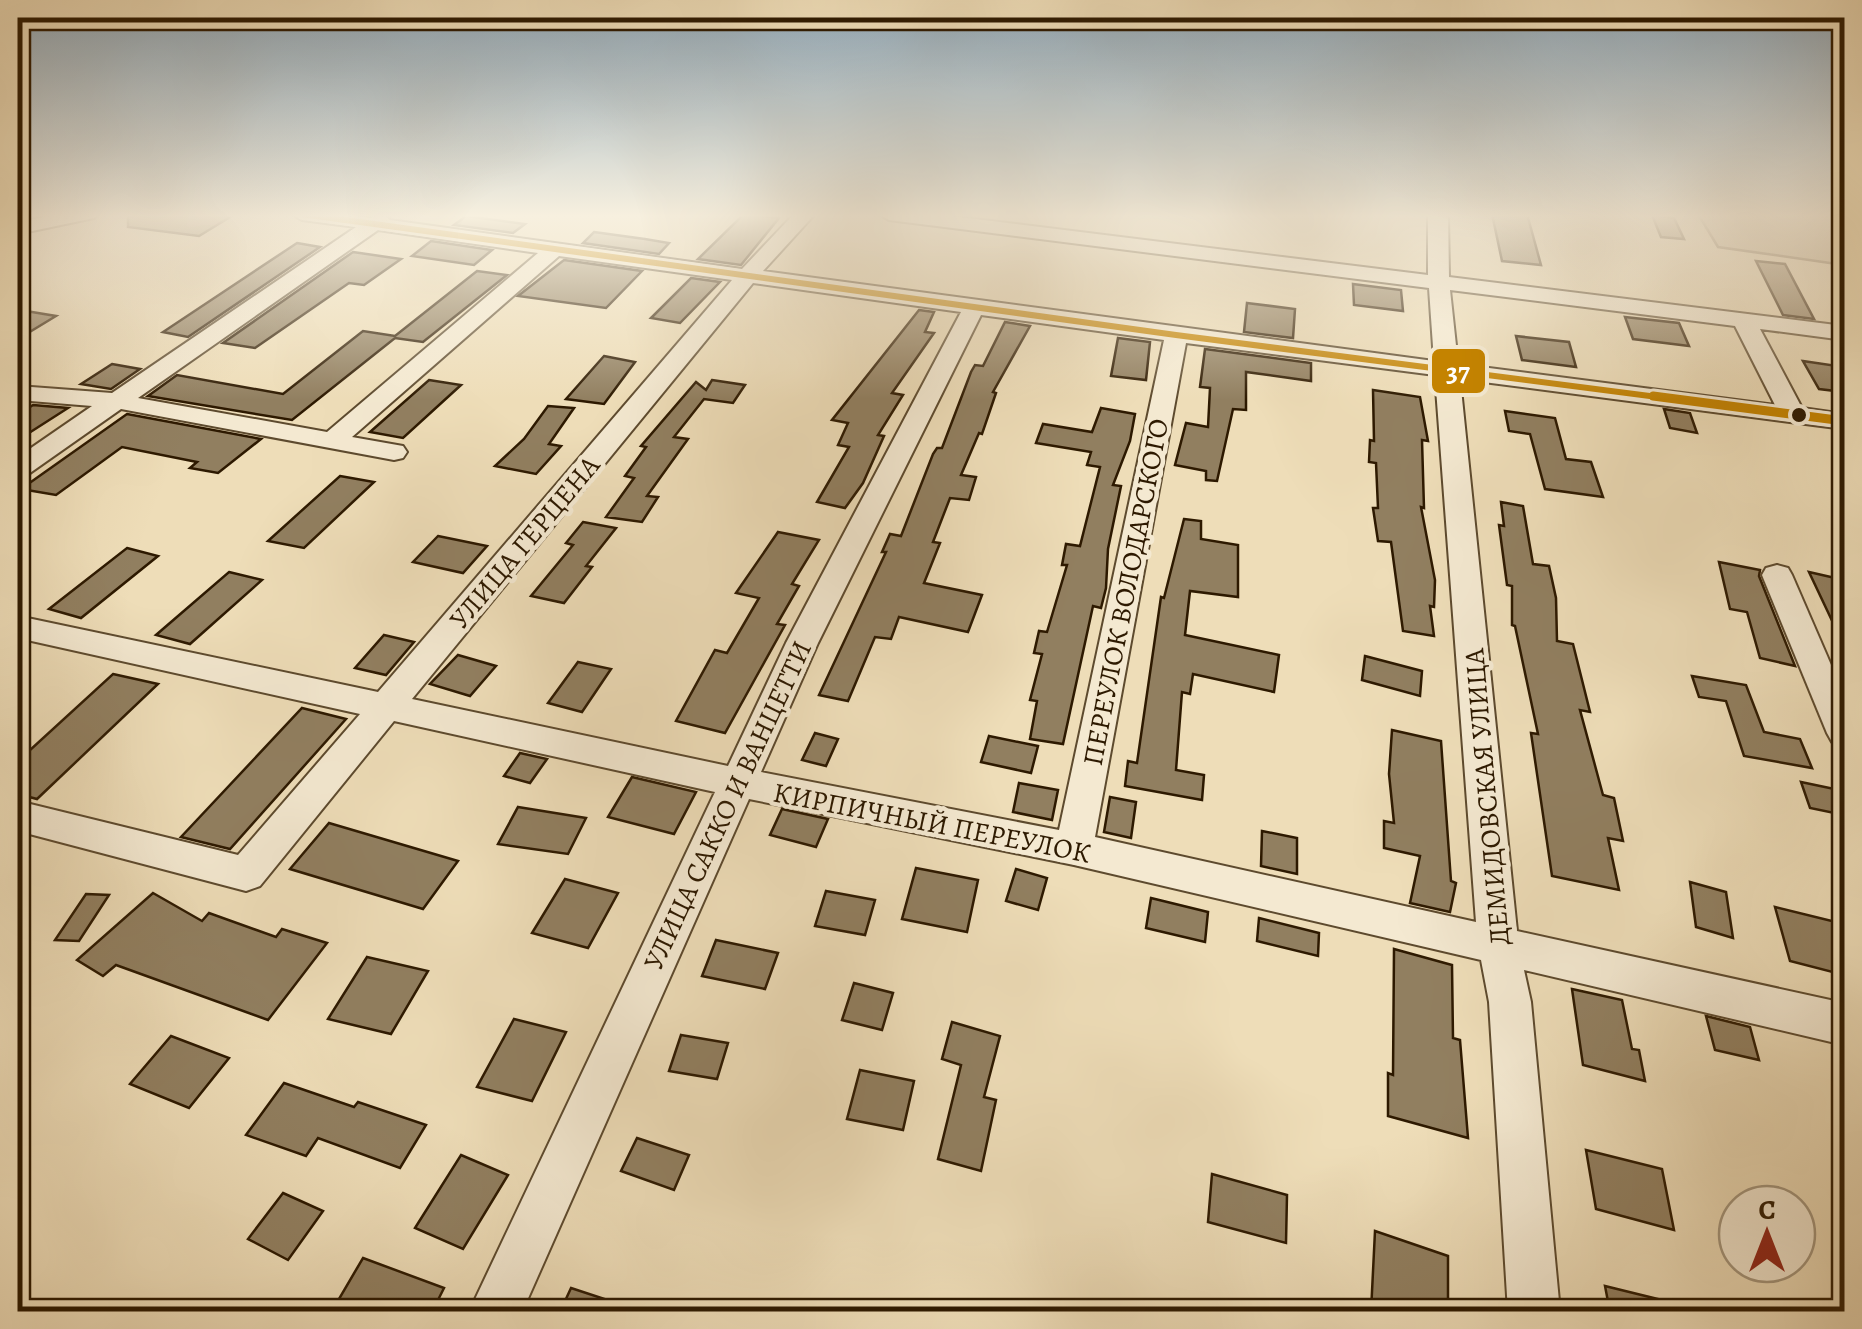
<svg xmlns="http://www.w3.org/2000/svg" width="1862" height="1329" font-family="Alegreya,serif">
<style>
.green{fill:#cdbc99;stroke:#7d6a4c;stroke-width:2.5}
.building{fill:#917f60;stroke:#2d1900;stroke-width:2.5}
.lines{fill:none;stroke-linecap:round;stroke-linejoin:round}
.minor-casing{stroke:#5d4a2e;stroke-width:4}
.minor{fill:#f4e9d1;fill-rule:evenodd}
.bus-1-far1-casing{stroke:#f4e9d1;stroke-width:11}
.bus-1-casing{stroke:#f4e9d1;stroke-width:15}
.bus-1-far1{stroke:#c48300;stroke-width:6}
.bus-1{stroke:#c48300;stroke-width:9}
.bus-dot{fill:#2d1900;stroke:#f4e9d1;stroke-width:4}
.labels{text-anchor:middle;stroke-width:9;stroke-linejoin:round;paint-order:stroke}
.street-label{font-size:28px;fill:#2d1900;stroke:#f4e9d1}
.line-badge{stroke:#f4e9d1;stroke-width:4}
.badge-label{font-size:28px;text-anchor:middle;font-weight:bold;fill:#fff}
</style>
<rect width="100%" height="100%" fill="#eeddb8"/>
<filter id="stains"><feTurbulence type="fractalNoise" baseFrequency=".002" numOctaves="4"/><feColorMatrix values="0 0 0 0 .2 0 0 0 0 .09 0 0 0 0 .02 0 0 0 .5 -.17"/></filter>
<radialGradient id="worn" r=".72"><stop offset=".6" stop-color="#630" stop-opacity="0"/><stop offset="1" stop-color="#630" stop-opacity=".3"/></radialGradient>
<polygon class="green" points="1698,214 1844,214 1844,265 1718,247"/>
<g class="building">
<polygon points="128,214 235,214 199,236 128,227"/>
<polygon points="744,214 779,218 741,265 698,259"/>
<polygon points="1492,214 1527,214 1541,265 1502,261"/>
<polygon points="1652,215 1674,218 1684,239 1661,237"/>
<polygon points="466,216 525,224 513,233 454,225"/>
<polygon points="594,232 645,239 669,243 659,254 583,243"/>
<polygon points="431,241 492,250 474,265 412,256"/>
<polygon points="297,243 320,247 188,337 163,332"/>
<polygon points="353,252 401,259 364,285 349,283 255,348 223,343"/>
<polygon points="564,260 642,271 606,308 518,296"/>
<polygon points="1756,261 1785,264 1814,319 1783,315"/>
<polygon points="477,271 507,275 423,342 395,338 292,420 148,396 177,375 283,394 363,331 395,336"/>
<polygon points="691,278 720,282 680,323 651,318"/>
<polygon points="1353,284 1401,290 1403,311 1354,305"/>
<polygon points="1247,303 1295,309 1293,338 1244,332"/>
<polygon points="919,310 934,312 925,332 934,333 892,393 903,395 878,435 884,436 863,483 845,508 817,502 849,447 838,445 848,423 832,420"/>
<polygon points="26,311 56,316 18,339 18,316"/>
<polygon points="1625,317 1679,323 1689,346 1633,339"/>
<polygon points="1005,322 1030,326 993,392 996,393 982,434 979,433 961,475 976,477 969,500 950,498 933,542 940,543 924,583 982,595 968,632 899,617 891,639 875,637 848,701 819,695 886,552 882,552 890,534 901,536 933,454 937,448 942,448 971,372 975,365 983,366"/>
<polygon points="1516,336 1569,342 1576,367 1522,360"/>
<polygon points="1118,338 1150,342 1146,380 1111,376"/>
<polygon points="1205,349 1311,363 1311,381 1246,372 1246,410 1233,409 1217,481 1206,480 1206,471 1175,465 1186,423 1208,427 1210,388 1200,387"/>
<polygon points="604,356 635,362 604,404 566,399"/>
<polygon points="1803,361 1844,367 1844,392 1819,389"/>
<polygon points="112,364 140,369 111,389 81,384"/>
<polygon points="429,380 461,385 403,438 370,432"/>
<polygon points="712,380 745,385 733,403 704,399 674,437 688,439 647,496 658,497 642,522 606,517 634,478 625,476 646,447 641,446 696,382 706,390"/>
<polygon points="1373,390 1420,397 1428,441 1422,440 1424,508 1421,507 1435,580 1434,607 1430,606 1434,636 1403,631 1391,542 1378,541 1373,508 1378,508 1376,463 1369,462 1370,440 1374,441"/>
<polygon points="33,405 68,408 18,440 18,415"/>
<polygon points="548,406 574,408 549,444 561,446 536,474 495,466 524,439"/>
<polygon points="1101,408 1135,414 1130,441 1113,485 1121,486 1108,549 1106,588 1101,608 1093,606 1063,744 1030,739 1037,701 1030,700 1042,654 1034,653 1039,631 1047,632 1067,565 1062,565 1066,544 1080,546 1100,467 1087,465 1091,452 1036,443 1043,424 1092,432"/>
<polygon points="1664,409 1690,413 1697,433 1670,428"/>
<polygon points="1505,411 1555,418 1566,459 1591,462 1603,497 1545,489 1530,434 1509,431"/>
<polygon points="127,414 261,439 218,473 190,468 197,462 122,447 56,495 21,489"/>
<polygon points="340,476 374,482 304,548 268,541"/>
<polygon points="1501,502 1523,506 1533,564 1549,566 1556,598 1557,641 1573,644 1590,712 1580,710 1603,795 1614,798 1623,841 1608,838 1619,890 1552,876 1531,733 1538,734 1515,626 1512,625 1512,586 1507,585 1499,525 1504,526"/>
<polygon points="1184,519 1201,521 1201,539 1238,545 1238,597 1190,591 1185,635 1279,655 1274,692 1193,674 1190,694 1182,692 1176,770 1204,775 1202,800 1125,786 1128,761 1137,763 1161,597 1164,598"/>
<polygon points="583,522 616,528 586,566 592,567 564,603 531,596 573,545 566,543"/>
<polygon points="778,532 819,540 792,584 799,586 777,624 785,625 725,733 676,721 715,650 727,653 759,598 736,593"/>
<polygon points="438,536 487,546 463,573 413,562"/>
<polygon points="127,548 158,556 81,618 49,609"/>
<polygon points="1719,562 1760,570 1759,576 1795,666 1760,658 1747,612 1730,609"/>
<polygon points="229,572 262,580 190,644 156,635"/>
<polygon points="1809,572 1844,580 1844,646"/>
<polygon points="384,635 414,642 386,675 355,668"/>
<polygon points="458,655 496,666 470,696 430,684"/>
<polygon points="1365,656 1422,671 1420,696 1362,680"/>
<polygon points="578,662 611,669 582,712 548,703"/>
<polygon points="113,674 158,684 37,799 18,794 18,761"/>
<polygon points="1692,676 1746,685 1764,732 1800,739 1812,768 1744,756 1726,701 1699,697"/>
<polygon points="302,708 346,719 230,849 181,837"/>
<polygon points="1392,730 1441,741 1451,881 1456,883 1450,912 1410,903 1420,856 1384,848 1384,821 1394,823 1389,774"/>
<polygon points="815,733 838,739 826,766 802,760"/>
<polygon points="989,736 1038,746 1031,773 981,762"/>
<polygon points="520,753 547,759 530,783 504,776"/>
<polygon points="632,777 696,792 674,834 608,817"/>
<polygon points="1801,782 1844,791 1844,815 1810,808"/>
<polygon points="1019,783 1058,790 1052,820 1013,812"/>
<polygon points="1110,797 1136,802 1131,838 1104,832"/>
<polygon points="518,807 586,818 568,854 498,844"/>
<polygon points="782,809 828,819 816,847 770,835"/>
<polygon points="329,823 458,861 423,909 290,869"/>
<polygon points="1262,831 1297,838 1297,874 1261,866"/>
<polygon points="916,868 978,880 967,932 902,919"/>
<polygon points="1016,869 1047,878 1038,910 1006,901"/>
<polygon points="565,879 618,893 588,948 532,933"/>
<polygon points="1690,882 1726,892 1733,938 1696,927"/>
<polygon points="826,891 875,900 865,935 815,926"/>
<polygon points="153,893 202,921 209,913 276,937 282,929 327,943 268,1020 116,965 103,976 77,960"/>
<polygon points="86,894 109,895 79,941 55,940"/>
<polygon points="1151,898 1208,912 1205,942 1146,928"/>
<polygon points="1775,907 1844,924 1844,975 1790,961"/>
<polygon points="1259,918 1319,933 1318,956 1257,941"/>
<polygon points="716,940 778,953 765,989 702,976"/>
<polygon points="1394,949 1452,965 1453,1038 1460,1040 1468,1138 1388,1116 1388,1073 1393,1075"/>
<polygon points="367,957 428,971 391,1034 328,1019"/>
<polygon points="854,983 893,993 882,1030 842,1020"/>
<polygon points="1572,989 1622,1000 1632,1049 1639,1050 1645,1081 1583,1065"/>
<polygon points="1706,1016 1750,1027 1759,1060 1715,1050"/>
<polygon points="514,1019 566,1032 532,1101 477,1087"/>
<polygon points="952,1022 1000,1036 984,1097 996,1100 981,1171 938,1159 961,1065 942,1059"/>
<polygon points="681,1035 728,1043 717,1079 669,1071"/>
<polygon points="171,1036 229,1058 189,1108 130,1084"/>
<polygon points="860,1070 914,1081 903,1130 847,1119"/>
<polygon points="284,1083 354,1107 358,1102 426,1125 400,1168 318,1138 306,1156 246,1135"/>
<polygon points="637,1138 689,1155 674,1190 621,1171"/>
<polygon points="1586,1150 1662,1169 1674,1230 1596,1209"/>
<polygon points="461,1155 508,1175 463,1249 415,1228"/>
<polygon points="1212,1174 1287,1195 1286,1243 1208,1222"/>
<polygon points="283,1193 323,1211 288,1260 248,1239"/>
<polygon points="1375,1231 1448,1256 1448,1312 1371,1312"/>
<polygon points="363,1258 444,1288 432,1312 358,1312 336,1304"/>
<polygon points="1605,1286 1678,1304 1677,1312 1610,1312"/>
<polygon points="571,1288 632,1308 631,1312 560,1312"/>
</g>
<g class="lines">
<g class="minor-casing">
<g id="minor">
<polygon points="59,214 97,214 94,218 18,234 18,222"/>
<path d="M292 214 370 218 384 214 390 220 742 269 794 214H815L763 271 1434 361 1429 288 889 220 879 214H935L1428 275V214H1448L1449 277 1844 326V340L1760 329 1802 408 1844 414V429L1460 379 1517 931 1844 1003V1045L1524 970 1531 1002 1560 1312H1508L1489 1002 1481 960 1074 865 749 799 522 1312H469L715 792 394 721 260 886 246 891 18 831V801L238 855 360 714 18 638V616L378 692 732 280 559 256 352 437 403 446 407 452 403 458 394 460 121 409 27 475 18 477V457L92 406 18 400V386L112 393 356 227 302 220ZM378 230 538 253 327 432 138 398ZM753 283 961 312 786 643 728 766 412 699ZM1450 290 1735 326 1775 405 1458 364ZM981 315 1164 340 1059 830 761 772 818 643ZM1186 343 1435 375 1476 922 1095 837Z"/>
<polygon points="1777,565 1788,568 1792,575 1844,695 1844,746 1832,742 1827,733 1762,575 1766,568"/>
</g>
</g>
<use href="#minor" class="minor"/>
<g class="bus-1-far1-casing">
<polyline id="bus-1-far1" points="302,214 1176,335 1673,399"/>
</g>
<g class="bus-1-casing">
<polyline id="bus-1" points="1653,396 1844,421"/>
</g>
<use href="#bus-1-far1" class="bus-1-far1"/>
<use href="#bus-1" class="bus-1"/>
</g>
<linearGradient id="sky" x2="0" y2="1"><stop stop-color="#90aabc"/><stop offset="0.54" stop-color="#f7f0df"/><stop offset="1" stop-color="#f7f0df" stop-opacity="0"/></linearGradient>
<rect width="1862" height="400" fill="url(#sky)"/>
<circle class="bus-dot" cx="1799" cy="415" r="9"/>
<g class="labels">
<g class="street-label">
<text transform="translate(524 542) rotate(-50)" y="10">УЛИЦА ГЕРЦЕНА</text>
<text transform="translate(1125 592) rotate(-79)" y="10">ПЕРЕУЛОК ВОЛОДАРСКОГО</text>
<text transform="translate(1486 797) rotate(-95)" y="10">ДЕМИДОВСКАЯ УЛИЦА</text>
<text transform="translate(727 805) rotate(-65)" y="10">УЛИЦА САККО И ВАНЦЕТТИ</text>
<text transform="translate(932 822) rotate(11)" y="10">КИРПИЧНЫЙ ПЕРЕУЛОК</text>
</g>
</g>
<rect class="line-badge" x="1430" y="347" width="57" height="48" rx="10" fill="#c48300"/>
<g class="badge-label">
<text x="1458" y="381">37</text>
</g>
<rect width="1862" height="1329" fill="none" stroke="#eeddb8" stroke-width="60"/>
<rect x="20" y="20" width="1822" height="1289" fill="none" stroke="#2d1900" stroke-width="5"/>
<rect x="30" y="30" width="1802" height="1269" fill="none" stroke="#2d1900" stroke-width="2.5"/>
<g transform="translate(1767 1234)"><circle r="48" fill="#f4e9d1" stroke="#a4967d" stroke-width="2.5"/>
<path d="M0-8L18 38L0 25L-18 38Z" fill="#8f2418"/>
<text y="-15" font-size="28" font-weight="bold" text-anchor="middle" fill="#2d1900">С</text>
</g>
<rect width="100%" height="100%" filter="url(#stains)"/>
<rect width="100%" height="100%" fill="url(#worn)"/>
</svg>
